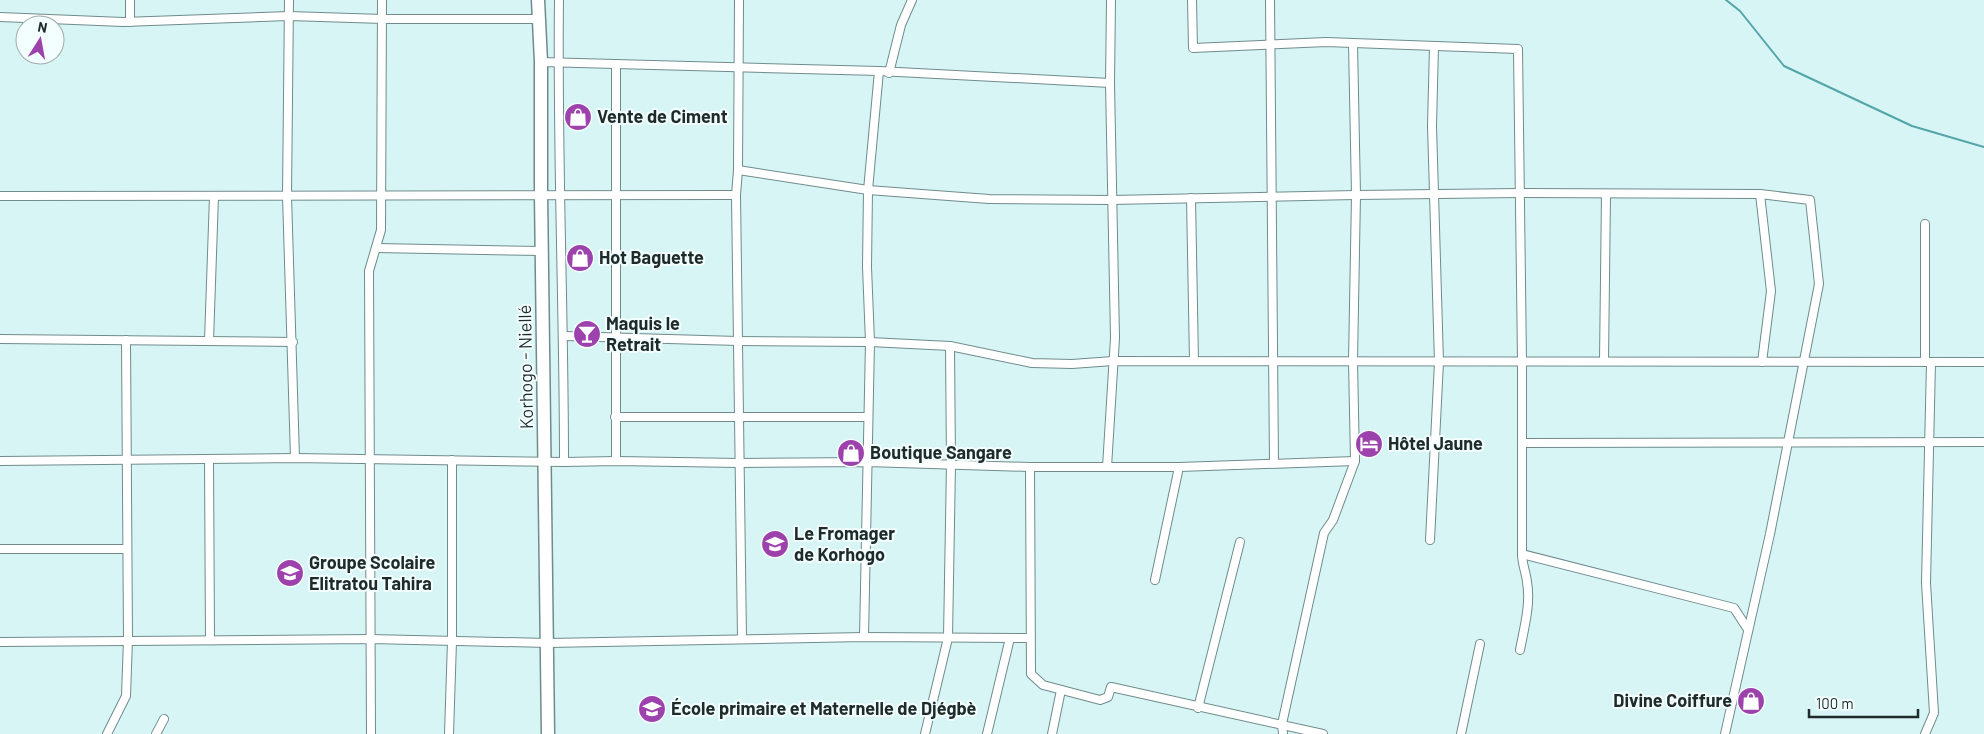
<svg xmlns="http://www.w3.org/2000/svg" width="1984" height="734" font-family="Barlow,sans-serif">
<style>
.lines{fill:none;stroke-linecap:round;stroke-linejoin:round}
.stream{stroke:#52a5a9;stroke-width:2}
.street-casing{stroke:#708b8c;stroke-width:10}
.primary-casing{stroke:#708b8c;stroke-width:15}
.street{stroke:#fff;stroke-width:8}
.primary{stroke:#fff;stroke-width:12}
.labels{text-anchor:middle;stroke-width:4;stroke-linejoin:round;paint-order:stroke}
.poi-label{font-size:18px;font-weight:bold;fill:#1f2a2a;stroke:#f3feff;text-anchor:start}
.street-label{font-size:18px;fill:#1f2a2a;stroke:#f3feff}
</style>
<rect width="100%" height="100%" fill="#d8f5f6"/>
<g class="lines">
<polyline class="stream" points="1726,0 1740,11 1784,66 1912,126 1984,147"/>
<g class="street-casing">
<g id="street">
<polyline points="289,0 287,196 295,458"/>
<path d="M559 0C557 154 564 308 564 462"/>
<polyline points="739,0 738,170 736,195 742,639"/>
<path d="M1192 0 1193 48 1326 42 1518 49 1522 361V554C1522 564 1526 572 1527 582 1531 604 1524 628 1520 650"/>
<polyline points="1270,0 1274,463"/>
<polyline points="0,17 123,22 289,16 383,19 538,19"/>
<polyline points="130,22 130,0"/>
<polyline points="541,62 879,71 1110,83"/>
<polyline points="616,64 616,461"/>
<polyline points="889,73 901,25 912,0"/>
<polyline points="738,170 868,190 989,199 1111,200 1356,195 1519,193 1760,194 1810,200 1819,284 1770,534 1725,734"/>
<polyline points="1760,194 1771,291 1762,362"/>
<polyline points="0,196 736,195"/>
<polyline points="1191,198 1194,361"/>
<polyline points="1925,224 1925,362"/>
<polyline points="376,248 542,251"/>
<polyline points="564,336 738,341 870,342 950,346 1032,363 1072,364 1113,361 1984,362"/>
<polyline points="0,339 293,342"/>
<polyline points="209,341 214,196"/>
<polyline points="1604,361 1606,194"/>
<polyline points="615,417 868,417"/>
<polyline points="1522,443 1984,442"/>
<polyline points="209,459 210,639"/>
<polyline points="0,461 295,458 564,462 616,461 739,463 867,462 1030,467 1179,467 1355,461"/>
<polyline points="1030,467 1031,674 1043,685 1100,700 1108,697 1111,687 1323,734"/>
<polyline points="1107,467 1115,338 1110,83 1111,0"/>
<polyline points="1430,540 1439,362 1432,126 1434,46"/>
<polyline points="0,549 127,549"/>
<polyline points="1522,554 1734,608 1747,628"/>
<polyline points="1155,580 1179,467"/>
<polyline points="864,637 870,342 867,267 868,190 879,71"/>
<polyline points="0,642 371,639 548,643 864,637 1030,638"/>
<polyline points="1198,708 1240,542"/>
<polyline points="107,734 126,696 128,639 126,340"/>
<polyline points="156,734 164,719"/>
<polyline points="371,734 369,271 381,230 382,0"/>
<polyline points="449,734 452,641 452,460"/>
<polyline points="925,734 948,638 951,464 950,346"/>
<polyline points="987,734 1010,638"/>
<polyline points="1052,734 1061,690"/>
<polyline points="1283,734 1282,724 1324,533 1333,520 1355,461 1353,361 1356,195 1353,43"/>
<polyline points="1461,734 1480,644"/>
<polyline points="1925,734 1934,713 1926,583 1931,362"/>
</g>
</g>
<g class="primary-casing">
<polyline id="primary" points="538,0 541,62 541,194 548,734"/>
</g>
<use href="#street" class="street"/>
<use href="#primary" class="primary"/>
</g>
<defs>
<g id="shop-disc" transform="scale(1.4375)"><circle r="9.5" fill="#9d42ac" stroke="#f3feff"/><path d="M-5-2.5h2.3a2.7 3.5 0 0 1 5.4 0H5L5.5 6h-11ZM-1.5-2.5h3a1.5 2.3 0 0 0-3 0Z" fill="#fff"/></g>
<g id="bar-disc" transform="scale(1.4375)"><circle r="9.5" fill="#9d42ac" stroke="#f3feff"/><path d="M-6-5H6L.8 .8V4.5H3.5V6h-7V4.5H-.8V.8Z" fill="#fff"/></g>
<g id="hotel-disc" transform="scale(1.4375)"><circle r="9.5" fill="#9d42ac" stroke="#f3feff"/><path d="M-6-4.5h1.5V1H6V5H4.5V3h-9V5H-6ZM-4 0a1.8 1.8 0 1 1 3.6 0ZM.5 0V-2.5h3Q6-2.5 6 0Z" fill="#fff"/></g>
<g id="school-disc" transform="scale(1.4375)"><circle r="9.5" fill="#9d42ac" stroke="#f3feff"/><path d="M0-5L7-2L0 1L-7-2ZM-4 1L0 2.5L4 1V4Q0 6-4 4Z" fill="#fff"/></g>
</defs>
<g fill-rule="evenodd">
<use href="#shop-disc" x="578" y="117"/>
<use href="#shop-disc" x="580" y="258"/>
<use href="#bar-disc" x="587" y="334"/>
<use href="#hotel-disc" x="1369" y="444"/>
<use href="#shop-disc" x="851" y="453"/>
<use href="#school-disc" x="775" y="544"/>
<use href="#school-disc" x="290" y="573"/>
<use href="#shop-disc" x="1751" y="701"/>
<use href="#school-disc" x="652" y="709"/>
</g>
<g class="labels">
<g class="poi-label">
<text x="597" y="123">Vente de Ciment</text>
<text x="599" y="264">Hot Baguette</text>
<text x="606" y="330">Maquis le<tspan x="606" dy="21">Retrait</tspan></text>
<text x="1388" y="450">Hôtel Jaune</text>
<text x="870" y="459">Boutique Sangare</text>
<text x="794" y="540">Le Fromager<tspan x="794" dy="21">de Korhogo</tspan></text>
<text x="309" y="569">Groupe Scolaire<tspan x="309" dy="21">Elitratou Tahira</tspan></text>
<text x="1732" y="707" text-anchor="end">Divine Coiffure</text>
<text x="671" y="715">École primaire et Maternelle de Djégbè</text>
</g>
<g class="street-label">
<text transform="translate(526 367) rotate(-91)" y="6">Korhogo - Niellé</text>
</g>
</g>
<g transform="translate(40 40) rotate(11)"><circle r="24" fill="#f3feff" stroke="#9ea9aa"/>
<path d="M0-4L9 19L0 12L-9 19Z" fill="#9d42ac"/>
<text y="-8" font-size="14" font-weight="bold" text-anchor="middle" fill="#1f2a2a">N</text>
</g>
<path d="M1809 709v8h109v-8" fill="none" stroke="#1f2a2a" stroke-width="2.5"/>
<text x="1816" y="709" font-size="15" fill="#1f2a2a" stroke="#f3feff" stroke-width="4" paint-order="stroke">100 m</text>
</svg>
